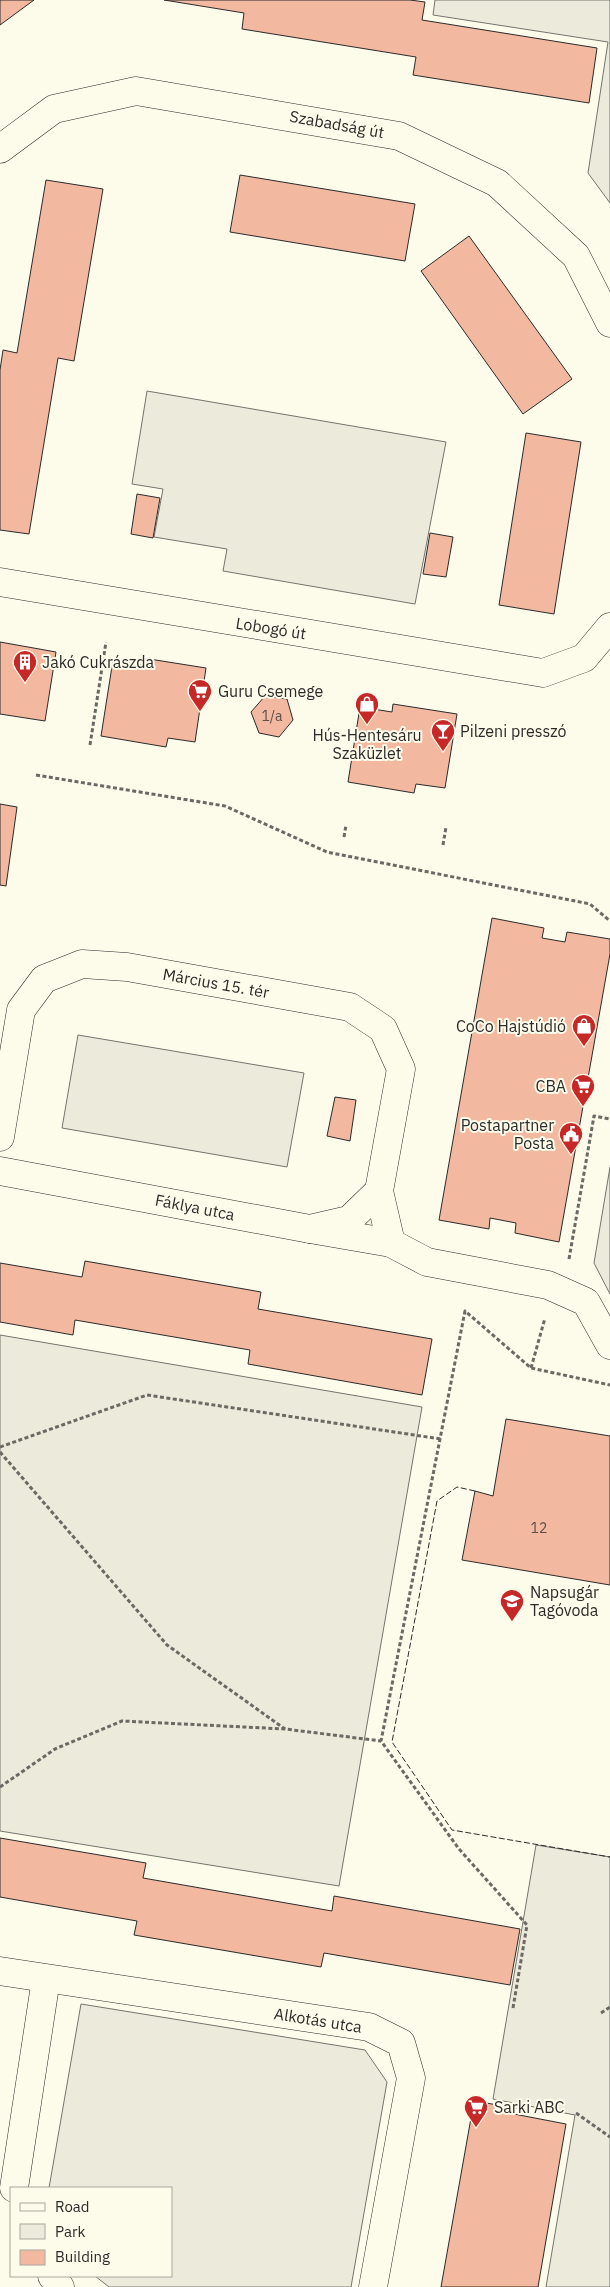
<svg xmlns="http://www.w3.org/2000/svg" width="610" height="2287" font-family="'IBM Plex Sans',sans-serif">
<style>
.green{fill:#ecebdb;stroke:#74746e}
.parking{fill:#eceadb;stroke:#74746e}
.building{fill:#f2b8a0;stroke:#2b2b2b}
.lines{fill:none;stroke-linecap:round;stroke-linejoin:round}
.minor-casing{stroke:#2b2b2b;stroke-width:29}
.path{stroke:#6a6964;stroke-width:3;stroke-dasharray:4 2.5;stroke-linecap:butt}
.minor{stroke:#fdfbea;stroke-width:28}
.fence{stroke:#2b2b2b;stroke-width:1;stroke-dasharray:6 2.5;stroke-linecap:butt}
.labels{text-anchor:middle;stroke-width:4;stroke-linejoin:round;paint-order:stroke}
.number-label{font-size:14px;fill:#5d4e48}
.street-label{font-size:16px;fill:#2b2b2b;stroke:#fdfbea}
.poi-label{font-size:16px;fill:#2b2b2b;stroke:#fdfbea;text-anchor:start}
</style>
<rect width="100%" height="100%" fill="#fdfbea"/>
<g class="green">
<polygon points="435,0 610,0 610,203 588,173 608,42 433,15"/>
<polygon points="610,1167 610,1294 594,1263"/>
<polygon points="0,1335 422,1407 339,1886 0,1831"/>
<polygon points="536,1845 610,1857 610,2287 546,2287 575,2115 493,2099"/>
<polygon points="81,2004 365,2050 387,2082 351,2287 109,2287 95,2276 171,2276 171,2188 49,2188"/>
</g>
<g class="parking">
<polygon points="147,391 446,442 415,604 223,571 227,549 154,537 163,489 132,484"/>
<polygon points="78,1035 304,1073 287,1167 62,1128"/>
</g>
<g class="building">
<polygon points="0,0 34,0 0,25"/>
<polygon points="164,0 410,0 425,2 422,20 597,48 589,103 413,75 416,57 242,29 244,13"/>
<polygon points="240,175 415,204 405,261 230,232"/>
<polygon points="46,180 103,189 74,361 58,358 29,534 0,530 0,370 3,350 17,353"/>
<polygon points="469,236 572,379 523,414 421,271"/>
<polygon points="526,433 581,442 554,614 499,605"/>
<polygon points="137,494 160,498 153,538 131,534"/>
<polygon points="430,533 453,537 446,577 423,574"/>
<polygon points="0,642 56,652 45,721 0,714"/>
<polygon points="143,658 206,668 195,742 168,738 166,747 101,736 113,660 141,665"/>
<polygon points="265,696 287,699 293,720 279,737 259,733 251,712"/>
<polygon points="393,704 457,714 445,788 416,784 414,793 348,782 360,707 392,712"/>
<polygon points="0,804 17,807 6,886 0,885"/>
<polygon points="492,918 544,928 542,938 565,942 567,932 610,939 610,954 559,1242 515,1233 516,1223 490,1218 489,1229 439,1220"/>
<polygon points="335,1097 356,1100 350,1141 327,1136"/>
<polygon points="85,1261 261,1292 258,1309 432,1339 422,1395 248,1364 250,1350 75,1320 73,1335 0,1322 0,1263 82,1277"/>
<polygon points="506,1419 610,1436 610,1585 462,1560 475,1491 493,1496"/>
<polygon points="0,1838 146,1863 143,1878 332,1911 334,1896 520,1929 510,1985 324,1953 321,1967 134,1935 137,1921 0,1897"/>
<polygon points="474,2101 516,2108 514,2114 566,2124 538,2287 441,2287"/>
</g>
<g class="lines">
<g class="minor-casing">
<g id="minor">
<polyline points="0,149 54,109 136,91 399,136 497,183 576,256 610,323"/>
<polyline points="0,582 543,673 584,658 610,627"/>
<polyline points="0,1137 21,1010 44,979 82,964 127,967 350,1007 383,1029 401,1069 379,1191 391,1243 310,1229"/>
<polyline points="0,1171 310,1229 349,1220 379,1191"/>
<polyline points="391,1243 427,1262 548,1285 586,1302 610,1345"/>
<polyline points="0,1971 369,2027 401,2043 411,2078 373,2287"/>
<polyline points="14,2188 46,1979"/>
<polyline points="52,2276 60,2287"/>
</g>
</g>
<g class="path">
<polyline points="90,745 106,642"/>
<polyline points="36,775 225,806 327,852 590,904 610,921"/>
<polyline points="344,837 346,825"/>
<polyline points="443,845 446,827"/>
<polyline points="569,1259 594,1116 610,1119"/>
<polyline points="531,1368 545,1318"/>
<polyline points="0,1447 147,1395 441,1439"/>
<polyline points="0,1452 167,1645 285,1729"/>
<polyline points="0,1787 55,1749 122,1721 285,1729 381,1741"/>
<polyline points="513,2008 527,1925 459,1849 381,1741 465,1311 531,1368 610,1385"/>
<polyline points="601,2013 610,2007"/>
<polyline points="576,2113 610,2137"/>
</g>
<use href="#minor" class="minor"/>
<polyline class="fence" points="475,1491 457,1487 437,1501 392,1742 452,1830 610,1857"/>
</g>
<defs>
<g id="building-pin" transform="scale(1.25)"><path d="M0 17L-7.5 6A9.5 9.5 0 1 1 7.5 6Z" fill="#c62828" stroke="#fdfbea"/><path d="M-4-6H4V6H1V3H-1V6H-4ZM-2.5-4.3h1.7v1.8h-1.7ZM.8-4.3h1.7v1.8H.8ZM-2.5-1h1.7V.8h-1.7ZM.8-1h1.7V.8H.8Z" fill="#fff"/></g>
<g id="supermarket-pin" transform="scale(1.25)"><path d="M0 17L-7.5 6A9.5 9.5 0 1 1 7.5 6Z" fill="#c62828" stroke="#fdfbea"/><path d="M-6-5.5h2.5l.6 2H6L4.5 2H-2.5L-4.4-4H-6ZM-1.5 3.2a1.3 1.3 0 1 0 .1 0ZM3 3.2a1.3 1.3 0 1 0 .1 0Z" fill="#fff"/></g>
<g id="shop-pin" transform="scale(1.25)"><path d="M0 17L-7.5 6A9.5 9.5 0 1 1 7.5 6Z" fill="#c62828" stroke="#fdfbea"/><path d="M-5-2.5h2.3a2.7 3.5 0 0 1 5.4 0H5L5.5 6h-11ZM-1.5-2.5h3a1.5 2.3 0 0 0-3 0Z" fill="#fff"/></g>
<g id="bar-pin" transform="scale(1.25)"><path d="M0 17L-7.5 6A9.5 9.5 0 1 1 7.5 6Z" fill="#c62828" stroke="#fdfbea"/><path d="M-6-5H6L.8 .8V4.5H3.5V6h-7V4.5H-.8V.8Z" fill="#fff"/></g>
<g id="civic-pin" transform="scale(1.25)"><path d="M0 17L-7.5 6A9.5 9.5 0 1 1 7.5 6Z" fill="#c62828" stroke="#fdfbea"/><path d="M-.6-6.5H3V-4.5H.6V-3L4-1V1h2V6H-6V1h2V-1L-.6-3ZM-1.2 2.5V6h2.4V2.5Z" fill="#fff"/></g>
<g id="school-pin" transform="scale(1.25)"><path d="M0 17L-7.5 6A9.5 9.5 0 1 1 7.5 6Z" fill="#c62828" stroke="#fdfbea"/><path d="M0-5L7-2L0 1L-7-2ZM-4 1L0 2.5L4 1V4Q0 6-4 4Z" fill="#fff"/></g>
</defs>
<g fill-rule="evenodd">
<use href="#building-pin" x="25" y="662"/>
<use href="#supermarket-pin" x="200" y="691"/>
<use href="#shop-pin" x="367" y="704"/>
<use href="#bar-pin" x="443" y="731"/>
<use href="#shop-pin" x="584" y="1026"/>
<use href="#supermarket-pin" x="583" y="1086"/>
<use href="#civic-pin" x="571" y="1134"/>
<use href="#school-pin" x="512" y="1601"/>
<use href="#supermarket-pin" x="476" y="2107"/>
</g>
<g class="labels">
<g class="number-label">
<text x="272" y="721">1/a</text>
<text x="539" y="1533">12</text>
</g>
<g class="street-label">
<text transform="translate(337 124) rotate(10)" y="6">Szabadság út</text>
<text transform="translate(271 628) rotate(9)" y="6">Lobogó út</text>
<text transform="translate(216 983) rotate(10)" y="6">Március 15. tér</text>
<text transform="translate(195 1207) rotate(11)" y="6">Fáklya utca</text>
<text transform="translate(318 2020) rotate(9)" y="6">Alkotás utca</text>
</g>
<g class="poi-label">
<text x="42" y="668">Jakó Cukrászda</text>
<text x="218" y="697">Guru Csemege</text>
<text x="460" y="737">Pilzeni presszó</text>
<text x="367" y="741" text-anchor="middle">Hús-Hentesáru<tspan x="367" dy="18">Szaküzlet</tspan></text>
<text x="566" y="1032" text-anchor="end">CoCo Hajstúdió</text>
<text x="566" y="1092" text-anchor="end">CBA</text>
<text x="554" y="1131" text-anchor="end">Postapartner<tspan x="554" dy="18">Posta</tspan></text>
<text x="530" y="1598">Napsugár<tspan x="530" dy="18">Tagóvoda</tspan></text>
<text x="494" y="2113">Sarki ABC</text>
</g>
</g>
<rect x="10" y="2187" width="162" height="90" fill="#fdfbea" stroke="#a9a89e"/>
<rect x="20" y="2203" width="25" height="8" fill="#fdfbea" stroke="#a9a89e"/>
<text x="55" y="2212" font-size="15" fill="#2b2b2b">Road</text>
<rect x="20" y="2224" width="25" height="15" fill="#ecebdb" stroke="#a9a89e"/>
<text x="55" y="2237" font-size="15" fill="#2b2b2b">Park</text>
<rect x="20" y="2250" width="25" height="15" fill="#f2b8a0" stroke="#a9a89e"/>
<text x="55" y="2262" font-size="15" fill="#2b2b2b">Building</text>
</svg>
